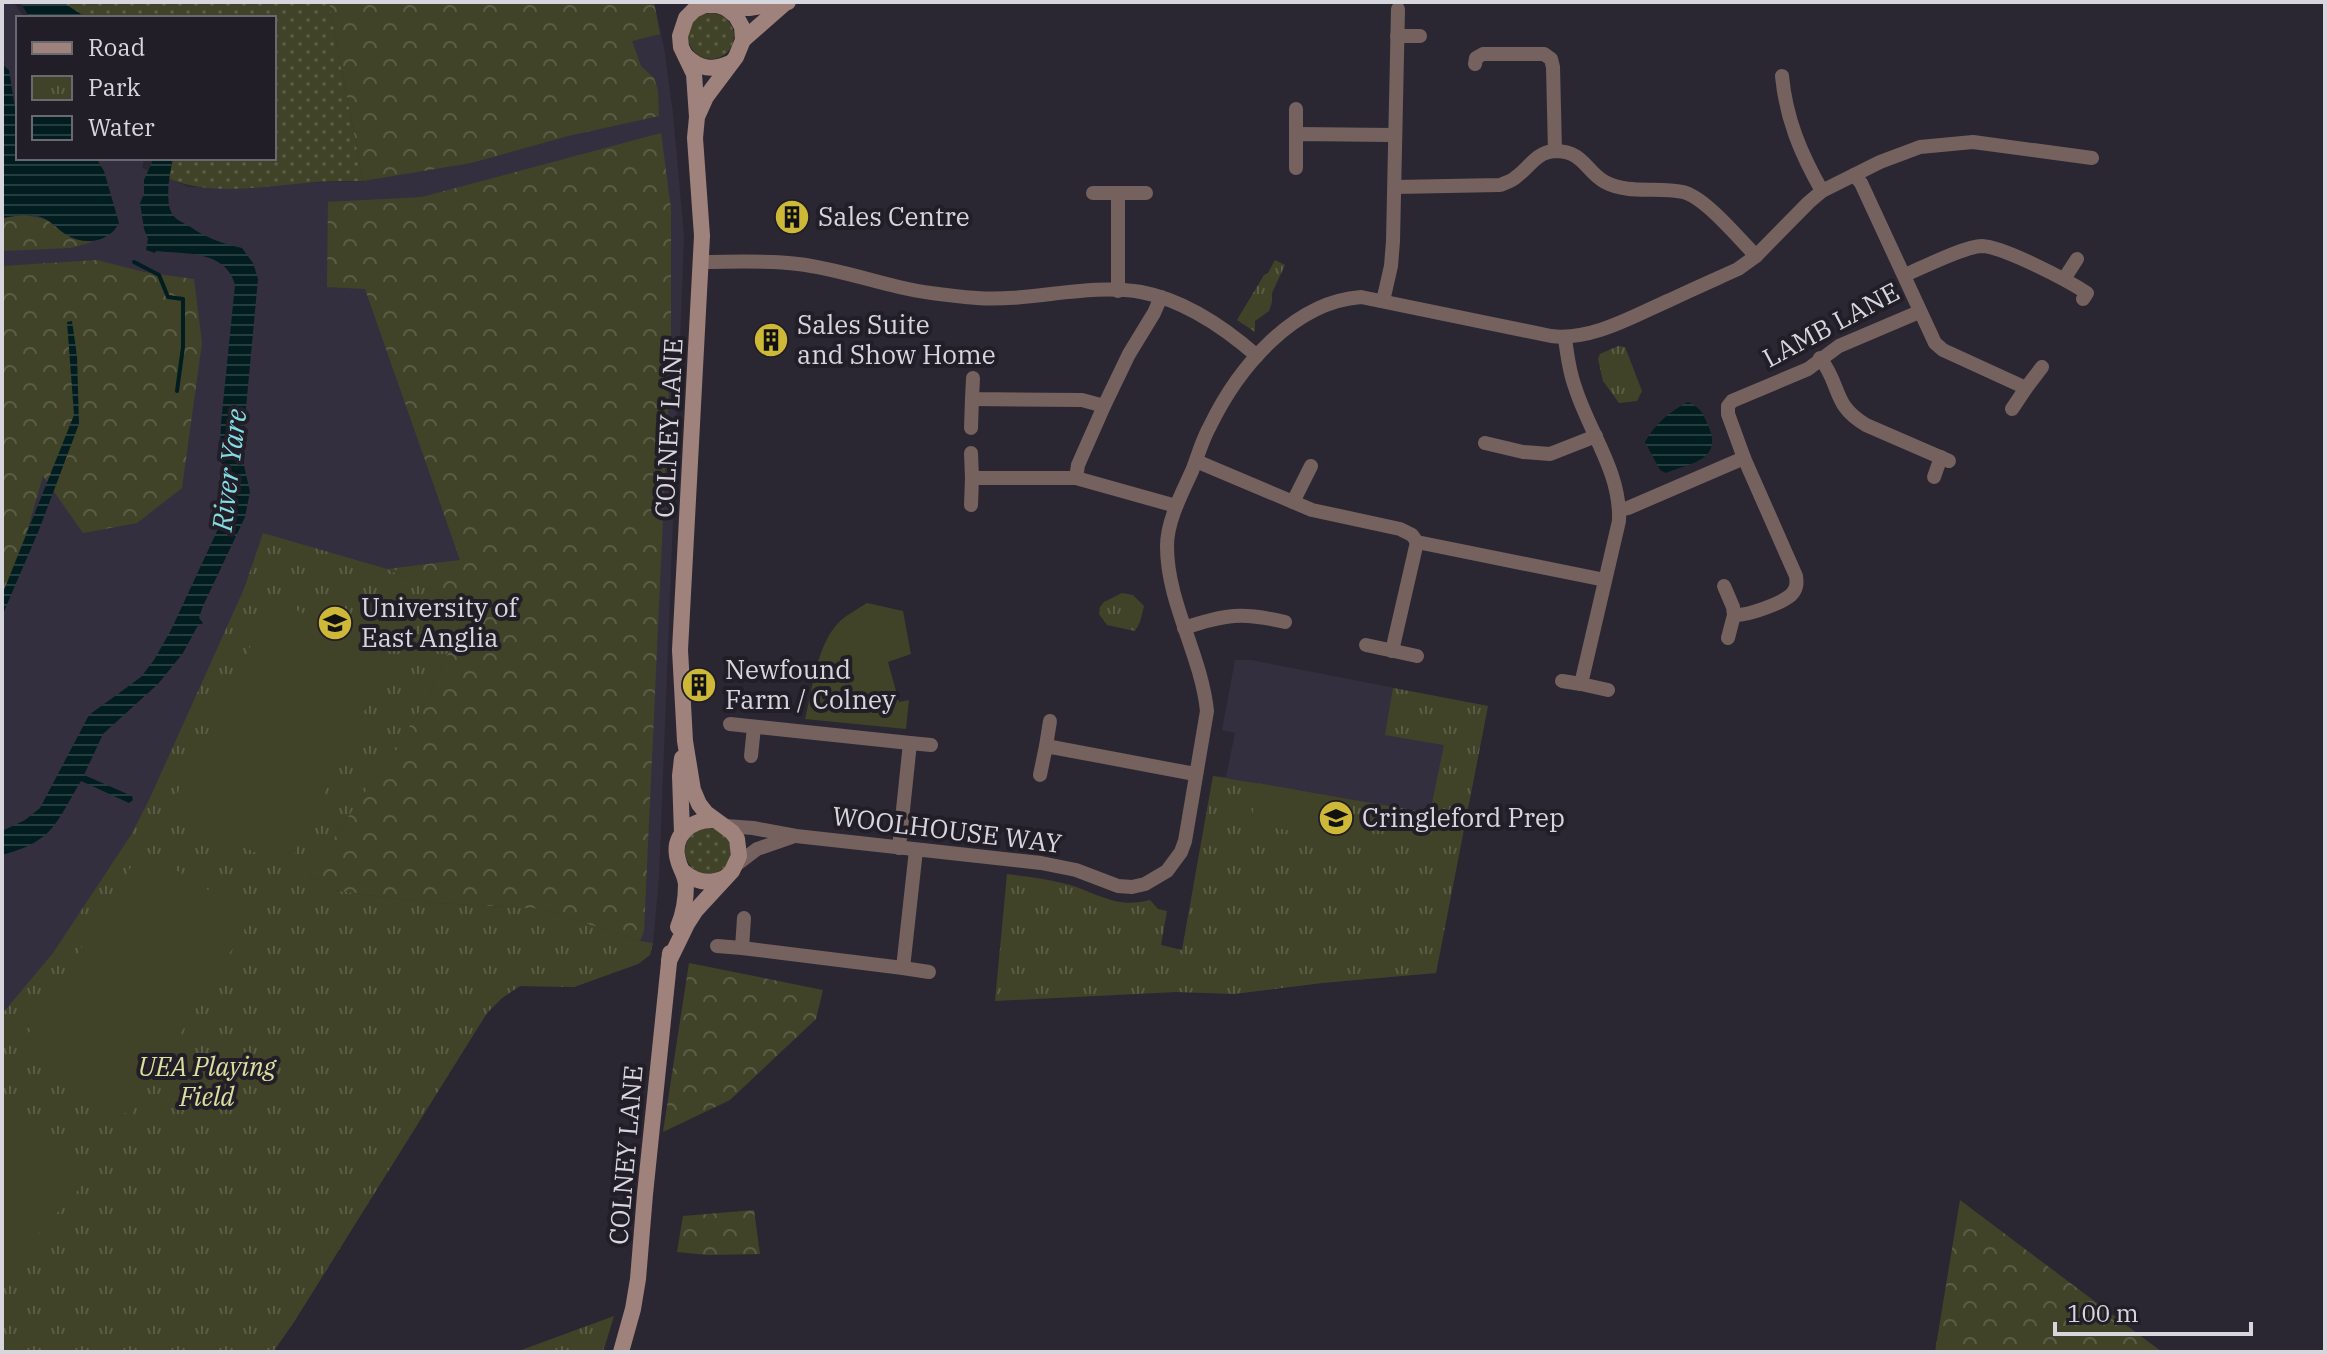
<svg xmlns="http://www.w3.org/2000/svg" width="2327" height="1354" font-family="'IBM Plex Serif',serif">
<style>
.built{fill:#342f3f}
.grass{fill:url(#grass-dots)}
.forest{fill:url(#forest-crowns)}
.park{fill:url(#park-tufts)}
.garden{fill:#404327}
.water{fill:url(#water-rules)}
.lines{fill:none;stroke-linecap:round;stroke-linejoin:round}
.stream{stroke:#021d1f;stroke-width:4}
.street{stroke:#75625e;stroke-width:14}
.secondary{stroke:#a0827c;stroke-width:16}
.labels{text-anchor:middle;stroke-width:8;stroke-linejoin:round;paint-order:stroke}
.poi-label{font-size:26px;fill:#d8d6dd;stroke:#211e28;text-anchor:start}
.street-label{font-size:26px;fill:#d8d6dd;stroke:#211e28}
.park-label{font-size:26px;font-style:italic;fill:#dae09d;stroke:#211e28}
.water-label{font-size:28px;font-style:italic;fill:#84dce3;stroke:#211e28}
</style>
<defs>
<pattern id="grass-dots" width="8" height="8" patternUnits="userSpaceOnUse" patternTransform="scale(2)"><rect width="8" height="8" fill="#404327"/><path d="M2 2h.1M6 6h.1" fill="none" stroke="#5b5d46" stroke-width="1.8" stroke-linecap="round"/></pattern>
<pattern id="forest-crowns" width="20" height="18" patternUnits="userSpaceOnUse" patternTransform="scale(2)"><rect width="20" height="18" fill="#404327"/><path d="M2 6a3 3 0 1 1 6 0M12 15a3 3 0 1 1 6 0" fill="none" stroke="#5b5d46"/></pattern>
<pattern id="park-tufts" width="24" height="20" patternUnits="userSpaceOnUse" patternTransform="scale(2)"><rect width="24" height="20" fill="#404327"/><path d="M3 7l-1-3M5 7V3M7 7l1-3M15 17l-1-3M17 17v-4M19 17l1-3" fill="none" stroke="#5b5d46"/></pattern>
<pattern id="water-rules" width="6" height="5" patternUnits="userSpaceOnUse" patternTransform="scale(2)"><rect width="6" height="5" fill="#021d1f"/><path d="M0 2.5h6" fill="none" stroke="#263d3f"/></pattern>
</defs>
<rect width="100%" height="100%" fill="#2b2732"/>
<g class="built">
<polygon points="2,2 13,2 25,18 18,18 18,158 144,158 142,168 189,187 363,181 329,2 654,2 664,48 673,114 684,237 659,877 653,943 650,955 638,964 574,987 520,986 502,998 487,1013 294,1322 273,1352 2,1352"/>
<polygon points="1235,660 1251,660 1488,706 1436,973 1322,983 1234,994 1182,950 1213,776 1226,777 1235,733 1222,730"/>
</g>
<g class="grass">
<path d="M62 2H329L363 181C344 181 325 181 306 183 259 187 214 196 169 179L173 158H274V18H87Z"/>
<circle cx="711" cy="36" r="23"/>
<circle cx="708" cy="851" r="23"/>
</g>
<g class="forest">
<polygon points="329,2 654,2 660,34 632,41 641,66 654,78 658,90 659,116 568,136 471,163 363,181"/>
<polygon points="661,133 671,209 671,346 644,931 640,941 541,909 421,902 338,891 309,875 427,700 468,608 387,569 460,560 365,289 327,287 328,202 422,197"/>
<polygon points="24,215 45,219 73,239 93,242 70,248 2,251 2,218"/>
<polygon points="97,260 144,272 194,279 202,343 182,488 137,523 83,533 43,476 7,601 2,602 2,266"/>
<polygon points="689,963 823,990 816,1019 730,1100 663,1132"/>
<polygon points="1960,1200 2162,1352 1935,1352"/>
<polygon points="754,1210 760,1254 708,1255 677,1252 683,1216"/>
</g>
<g class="park">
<polygon points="1275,260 1285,265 1272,293 1272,302 1269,311 1255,321 1255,332 1237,320 1264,275 1268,273"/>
<polygon points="1618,346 1625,347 1642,391 1637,401 1619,403 1603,381 1598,359 1600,354"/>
<polygon points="263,533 387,569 468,608 427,700 309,875 338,891 421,902 541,909 640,941 653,943 650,955 638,964 574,987 520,986 502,998 487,1013 294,1322 273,1352 2,1352 2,1014 53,953 131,835 149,800 244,589"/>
<polygon points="1122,593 1133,595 1144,606 1140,622 1135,631 1107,625 1099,614 1100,607 1104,602"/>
<path d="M1393 688 1488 706 1436 973 1322 983 1234 994 1176 992 995 1001 1007 874C1028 877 1049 879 1070 885 1099 894 1117 909 1150 900L1158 909 1167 911 1161 945 1182 950 1213 776 1430 813 1444 745 1385 735Z"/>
<polygon points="614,1316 603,1352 516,1352"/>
</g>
<g class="garden">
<polygon points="274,599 391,657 287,868 169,810"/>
<path d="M867 603 903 611 911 654 888 662 899 702 909 700 906 729 805 719C813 688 816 645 840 621 848 614 858 609 867 603Z"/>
<polygon points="1258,783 1336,797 1329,837 1251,824"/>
<polygon points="142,849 252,917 130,1116 20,1047"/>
<polygon points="2,1104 87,1180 2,1274"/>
</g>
<g class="water">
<polygon points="20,2 62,2 87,18 30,18"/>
<path d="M2 51 5 67 9 70 15 108 18 113V158H96L104 171 119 223C109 243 84 246 65 234 59 230 52 222 45 219 32 212 16 216 2 218Z"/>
<path d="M154 158H173C170 171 164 203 173 215 176 220 184 223 189 226 208 239 221 243 242 248L253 263 258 279 243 440 244 465 250 492 245 517 203 606 199 618 203 623 197 627 183 653 158 684 103 734 84 775 132 796 133 800 129 803 81 781C55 824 54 841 2 855V831L25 820 40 808 89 715 141 677 154 660 171 630 218 529 225 490 220 450 221 423 235 285C226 250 184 254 156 251L155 253 146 250 148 239 144 229 140 203 144 194V180Z"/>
<polygon points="72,321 77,356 79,424 39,530 2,616 2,595 74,415 67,322"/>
<path d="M1688 402C1702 409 1702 412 1708 425 1724 460 1691 463 1666 473L1660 470 1645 442C1655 424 1669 412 1688 402Z"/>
</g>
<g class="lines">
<polyline class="stream" points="134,262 159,275 168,297 183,299 183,347 177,391"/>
<g class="street">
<polyline points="1397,36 1420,36"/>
<polyline points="1475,64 1476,58 1483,54 1544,54 1551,59 1553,67 1555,151"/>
<path d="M1782 76C1786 119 1801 154 1822 191"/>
<polyline points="1296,134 1296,109"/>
<polyline points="1296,168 1296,134 1394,135"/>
<polyline points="1854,175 1861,183 1935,343 1943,350 2026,388 2012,409"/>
<path d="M1395 187 1500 185C1505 183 1512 181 1516 177 1530 167 1536 152 1555 151 1584 151 1586 172 1605 182 1629 195 1658 186 1683 192 1705 197 1740 240 1756 256"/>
<polyline points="1093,193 1118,193 1118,291"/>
<polyline points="1118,193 1146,193"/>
<path d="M701 262C733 262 767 260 798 264 832 268 865 279 899 287 924 293 951 296 977 298 1031 302 1087 283 1141 292 1184 300 1225 328 1257 356"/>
<path d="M1905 275C1922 268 1965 246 1982 246 2004 247 2067 280 2087 293L2083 299"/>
<polyline points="2064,279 2077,259"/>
<polyline points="1161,297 1154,313 1129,354 1104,406 1078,465 1076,478 1176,506"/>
<polyline points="1383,301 1391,266 1393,241 1398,9"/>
<path d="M1565 338C1567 354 1569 371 1575 387 1589 432 1621 472 1619 521L1581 684 1608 690"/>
<path d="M1820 358C1842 386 1831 404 1866 425L1949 461"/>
<polyline points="973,378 972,399 1082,400 1104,406"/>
<polyline points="2026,388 2042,367"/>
<polyline points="971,428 972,399"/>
<polyline points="1485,443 1523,452 1550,454 1596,436"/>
<polyline points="971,453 972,478 1076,478"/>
<polyline points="1744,458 1728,414 1728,406 1732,401 1808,369 1839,346 1919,312"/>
<polyline points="1196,461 1312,510 1400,529 1412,535 1417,542 1605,580"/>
<polyline points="1934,477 1941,457"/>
<polyline points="1293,502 1311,466"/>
<polyline points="971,505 972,478"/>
<path d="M1620 510 1628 508 1744 458 1796 576C1797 583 1797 589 1791 595 1780 604 1747 616 1734 615L1728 638"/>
<polyline points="1724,586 1733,607 1734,615"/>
<path d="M1184 628C1226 614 1242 612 1285 622"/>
<polyline points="1366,645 1417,656"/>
<polyline points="1392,651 1417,542"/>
<polyline points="1562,681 1581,684"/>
<polyline points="730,724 910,743"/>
<polyline points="1046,746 1050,721"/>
<polyline points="751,756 754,727"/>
<polyline points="1040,775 1046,746 1195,774"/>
<path d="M726 826 753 828 796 836 1041 863 1076 870 1118 886 1132 887 1145 884 1167 871 1181 852 1185 841 1207 711C1201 654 1167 603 1167 546 1167 521 1182 493 1192 471 1198 456 1202 440 1210 426 1238 368 1293 302 1361 297L1551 336C1592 341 1633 316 1670 300 1693 289 1716 279 1738 269L1756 256 1808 203 1822 191 1880 162 1920 147 1973 142 2092 158"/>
<polyline points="899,848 910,743 931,745"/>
<polyline points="736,865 757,849 792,837"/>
<polyline points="717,946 742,948 903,968 916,850"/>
<polyline points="742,948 744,918"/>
<polyline points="903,968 929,972"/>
</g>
<g class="secondary">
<polyline points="726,8 749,8 788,2"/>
<polyline points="743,40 784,4"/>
<path d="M686 56C700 69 712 71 730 63"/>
<polyline points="682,758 680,776 682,833"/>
<path d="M684 872C697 883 711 885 726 877"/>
<path d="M678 927C684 913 686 899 686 884 685 874 680 869 678 860 671 835 692 819 714 820"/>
<polyline points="669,961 687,924 696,910 732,871 739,856 737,839 732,832 706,813 699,804 693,790 685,741 680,650 702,236 695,138 697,117 694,74 681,47 680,36 686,18 694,10 705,5 717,5 726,8 736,16 742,27 743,40 736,57 706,97 697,117"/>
<polyline points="621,1352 633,1309 638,1279 645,1194 670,953"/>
</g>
</g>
<defs>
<g id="building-disc" transform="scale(1.8)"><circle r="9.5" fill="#ceb837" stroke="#211e28"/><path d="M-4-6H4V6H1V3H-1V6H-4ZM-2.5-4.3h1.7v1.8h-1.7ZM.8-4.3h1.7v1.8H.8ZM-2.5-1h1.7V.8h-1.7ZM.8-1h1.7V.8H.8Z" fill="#111"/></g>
<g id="university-disc" transform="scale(1.8)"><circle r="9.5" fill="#ceb837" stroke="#211e28"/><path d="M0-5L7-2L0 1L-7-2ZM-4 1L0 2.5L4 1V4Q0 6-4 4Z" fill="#111"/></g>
<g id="school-disc" transform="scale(1.8)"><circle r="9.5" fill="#ceb837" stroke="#211e28"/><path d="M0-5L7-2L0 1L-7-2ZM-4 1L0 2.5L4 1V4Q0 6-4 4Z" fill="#111"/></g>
</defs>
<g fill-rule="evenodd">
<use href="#building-disc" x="792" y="217"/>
<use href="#building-disc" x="771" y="340"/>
<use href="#university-disc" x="335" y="623"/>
<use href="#building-disc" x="699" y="685"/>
<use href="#school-disc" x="1336" y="818"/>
</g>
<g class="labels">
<g class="poi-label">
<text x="818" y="226">Sales Centre</text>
<text x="797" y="334">Sales Suite<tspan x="797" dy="30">and Show Home</tspan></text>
<text x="361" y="617">University of<tspan x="361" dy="30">East Anglia</tspan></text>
<text x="725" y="679">Newfound<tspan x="725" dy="30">Farm / Colney</tspan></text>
<text x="1362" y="827">Cringleford Prep</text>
</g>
<g class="street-label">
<text transform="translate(1831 325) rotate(-28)" y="9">LAMB LANE</text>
<text transform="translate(669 428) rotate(-87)" y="9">COLNEY LANE</text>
<text transform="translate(947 830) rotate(7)" y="9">WOOLHOUSE WAY</text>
<text transform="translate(626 1155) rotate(-85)" y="9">COLNEY LANE</text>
</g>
<g class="park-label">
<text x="207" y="1076">UEA Playing<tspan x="207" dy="30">Field</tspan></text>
</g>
<g class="water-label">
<text transform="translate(229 470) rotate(-83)" y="10">River Yare</text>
</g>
</g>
<rect width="2327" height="1354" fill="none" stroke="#d8d6dd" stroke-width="8"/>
<rect x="16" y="16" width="260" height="144" fill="#211e28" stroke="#6a6870" stroke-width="2"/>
<rect x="32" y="42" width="40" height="12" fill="#a0827c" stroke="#6a6870" stroke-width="2"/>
<text x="88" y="56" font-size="24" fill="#d8d6dd">Road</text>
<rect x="32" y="76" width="40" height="24" fill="url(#park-tufts)" stroke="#6a6870" stroke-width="2"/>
<text x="88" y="96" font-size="24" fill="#d8d6dd">Park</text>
<rect x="32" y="116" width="40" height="24" fill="url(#water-rules)" stroke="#6a6870" stroke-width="2"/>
<text x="88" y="136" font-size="24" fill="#d8d6dd">Water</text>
<path d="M2055 1322v12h196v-12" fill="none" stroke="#d8d6dd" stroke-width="4"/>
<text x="2067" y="1322" font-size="24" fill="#d8d6dd" stroke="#211e28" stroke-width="6" paint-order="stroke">100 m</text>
</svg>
